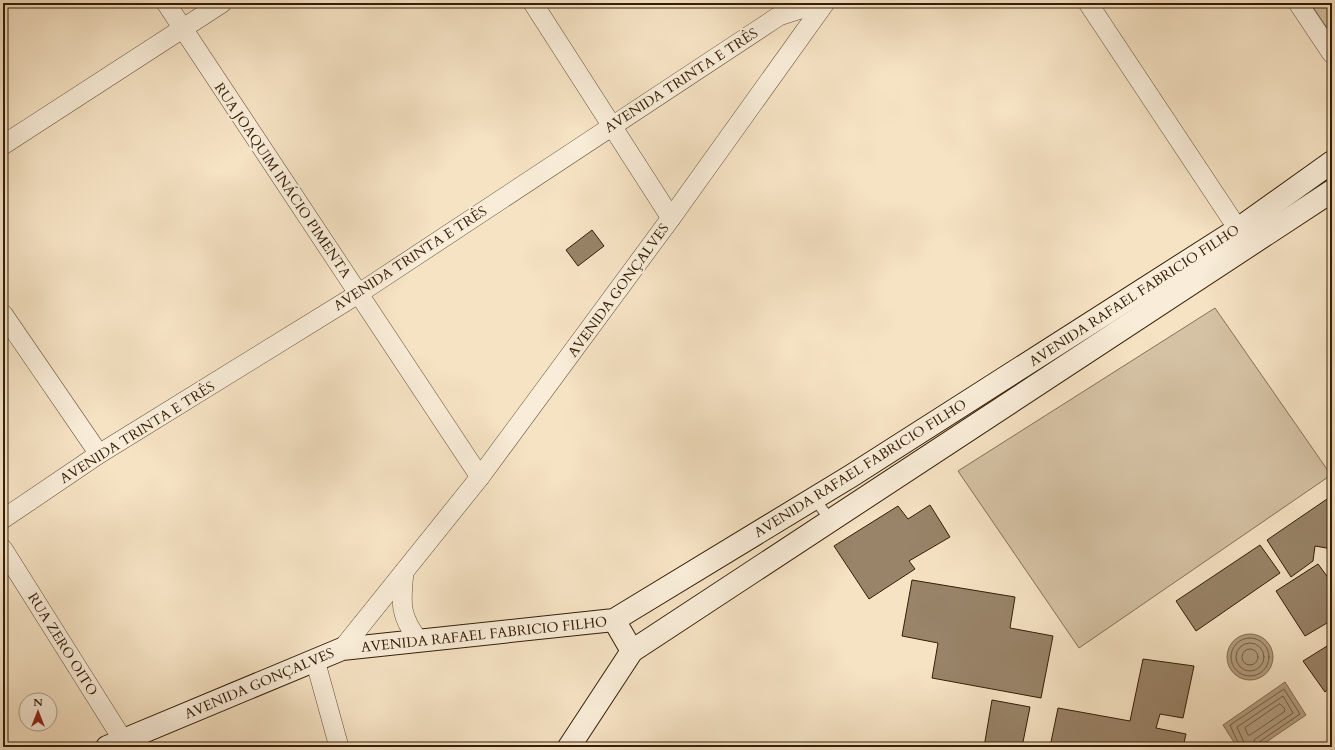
<svg xmlns="http://www.w3.org/2000/svg" width="1335" height="750" font-family="Cardo,serif">
<style>
.green{fill:#d5c2a4;stroke:#847055}
.water{fill:#b4a083;stroke:#816c51}
.lines{fill:none;stroke-linecap:round;stroke-linejoin:round}
.shore{stroke:#745f44;stroke-width:1}
.building{fill:#998469;stroke:#341e06}
.lane-casing{stroke:#644f36;stroke-width:12}
.street-casing{stroke:#644f36;stroke-width:20}
.secondary-casing{stroke:#341e06;stroke-width:24}
.lane{stroke:#f9edd9;stroke-width:10}
.street{stroke:#f9edd9;stroke-width:19}
.secondary{stroke:#f9edd9;stroke-width:22}
.labels{text-anchor:middle;stroke-width:4;stroke-linejoin:round;paint-order:stroke}
.street-label{font-size:14px;fill:#341e06;stroke:#f9edd9}
</style>
<rect width="100%" height="100%" fill="#f6e3c4"/>
<filter id="stains"><feTurbulence type="fractalNoise" baseFrequency=".005" numOctaves="4"/><feColorMatrix values="0 0 0 0 .2 0 0 0 0 .09 0 0 0 0 .02 0 0 0 .5 -.17"/></filter>
<radialGradient id="worn" r=".72"><stop offset=".6" stop-color="#630" stop-opacity="0"/><stop offset="1" stop-color="#630" stop-opacity=".3"/></radialGradient>
<g class="green">
<polygon points="1310,3 1332,3 1332,35"/>
<polygon points="1215,308 1331,475 1079,648 958,471"/>
</g>
<g class="water">
<circle cx="1250" cy="657" r="23"/>
<polygon points="1285,682 1306,715 1259,747 1237,747 1223,725"/>
</g>
<g class="lines">
<g class="shore">
<circle cx="1250" cy="657" r="19"/>
<circle cx="1250" cy="657" r="14"/>
<circle cx="1250" cy="657" r="8"/>
<polygon points="1280,704 1285,709 1284,712 1250,735 1248,735 1245,728"/>
<polyline points="1240,747 1230,725 1284,689 1300,714 1259,742 1257,747"/>
<polyline points="1246,747 1237,727 1283,696 1293,713 1255,739 1252,747"/>
</g>
</g>
<g class="building">
<polygon points="592,230 604,246 578,266 566,250"/>
<polygon points="1330,497 1332,499 1332,552 1332,549 1315,546 1313,561 1291,577 1267,540"/>
<polygon points="930,505 950,537 909,561 915,569 869,599 834,546 898,506 908,519"/>
<polygon points="1260,545 1280,573 1196,631 1176,601"/>
<polygon points="1318,564 1332,583 1332,620 1305,636 1276,591"/>
<polygon points="912,580 1015,597 1010,628 1053,636 1041,698 932,678 938,643 902,636"/>
<polygon points="1332,643 1332,686 1325,692 1303,661"/>
<polygon points="1143,659 1194,666 1183,718 1160,714 1156,728 1186,734 1183,747 1050,747 1058,708 1130,721"/>
<polygon points="992,700 1030,707 1022,747 984,747"/>
</g>
<g class="lines">
<g class="lane-casing">
<polyline id="lane" points="814,498 831,521"/>
</g>
<g class="street-casing">
<g id="street">
<polyline points="166,3 480,477"/>
<polyline points="533,3 671,218"/>
<polyline points="1088,3 1238,229"/>
<polyline points="1298,3 1332,54"/>
<polyline points="3,145 222,3"/>
<polyline points="3,314 99,454"/>
<polyline points="3,519 99,454 358,294 779,16 819,3"/>
<polyline points="3,549 123,740"/>
<path d="M404 572C401 603 399 615 419 641"/>
<polyline points="342,649 480,477 671,218 825,3"/>
<polyline points="315,660 339,747"/>
</g>
</g>
<g class="secondary-casing">
<g id="secondary">
<polyline points="614,620 632,651"/>
<polyline points="107,747 342,649 614,620 851,476 1238,229 1332,162"/>
<polyline points="569,747 632,651 1332,191"/>
</g>
</g>
<use href="#lane" class="lane"/>
<use href="#street" class="street"/>
<use href="#secondary" class="secondary"/>
</g>
<g class="labels">
<g class="street-label">
<text transform="translate(681 80) rotate(-33)" y="5">AVENIDA TRINTA E TRÊS</text>
<text transform="translate(283 180) rotate(56)" y="5">RUA JOAQUIM INÁCIO PIMENTA</text>
<text transform="translate(410 258) rotate(-33)" y="5">AVENIDA TRINTA E TRÊS</text>
<text transform="translate(618 290) rotate(-54)" y="5">AVENIDA GONÇALVES</text>
<text transform="translate(1134 295) rotate(-33)" y="5">AVENIDA RAFAEL FABRICIO FILHO</text>
<text transform="translate(137 432) rotate(-32)" y="5">AVENIDA TRINTA E TRÊS</text>
<text transform="translate(860 468) rotate(-32)" y="5">AVENIDA RAFAEL FABRICIO FILHO</text>
<text transform="translate(484 634) rotate(-6)" y="5">AVENIDA RAFAEL FABRICIO FILHO</text>
<text transform="translate(63 644) rotate(58)" y="5">RUA ZERO OITO</text>
<text transform="translate(259 683) rotate(-23)" y="5">AVENIDA GONÇALVES</text>
</g>
</g>
<rect width="1335" height="750" fill="none" stroke="#f6e3c4" stroke-width="16"/>
<rect x="4" y="4" width="1327" height="742" fill="none" stroke="#341e06" stroke-width="2"/>
<rect x="8" y="8" width="1319" height="734" fill="none" stroke="#341e06"/>
<g transform="translate(38 712)"><circle r="19" fill="#f9edd9" stroke="#aa9a85"/>
<path d="M0-3L7 15L0 10L-7 15Z" fill="#8f2418"/>
<text y="-6" font-size="11" font-weight="bold" text-anchor="middle" fill="#341e06">N</text>
</g>
<rect width="100%" height="100%" filter="url(#stains)"/>
<rect width="100%" height="100%" fill="url(#worn)"/>
</svg>
